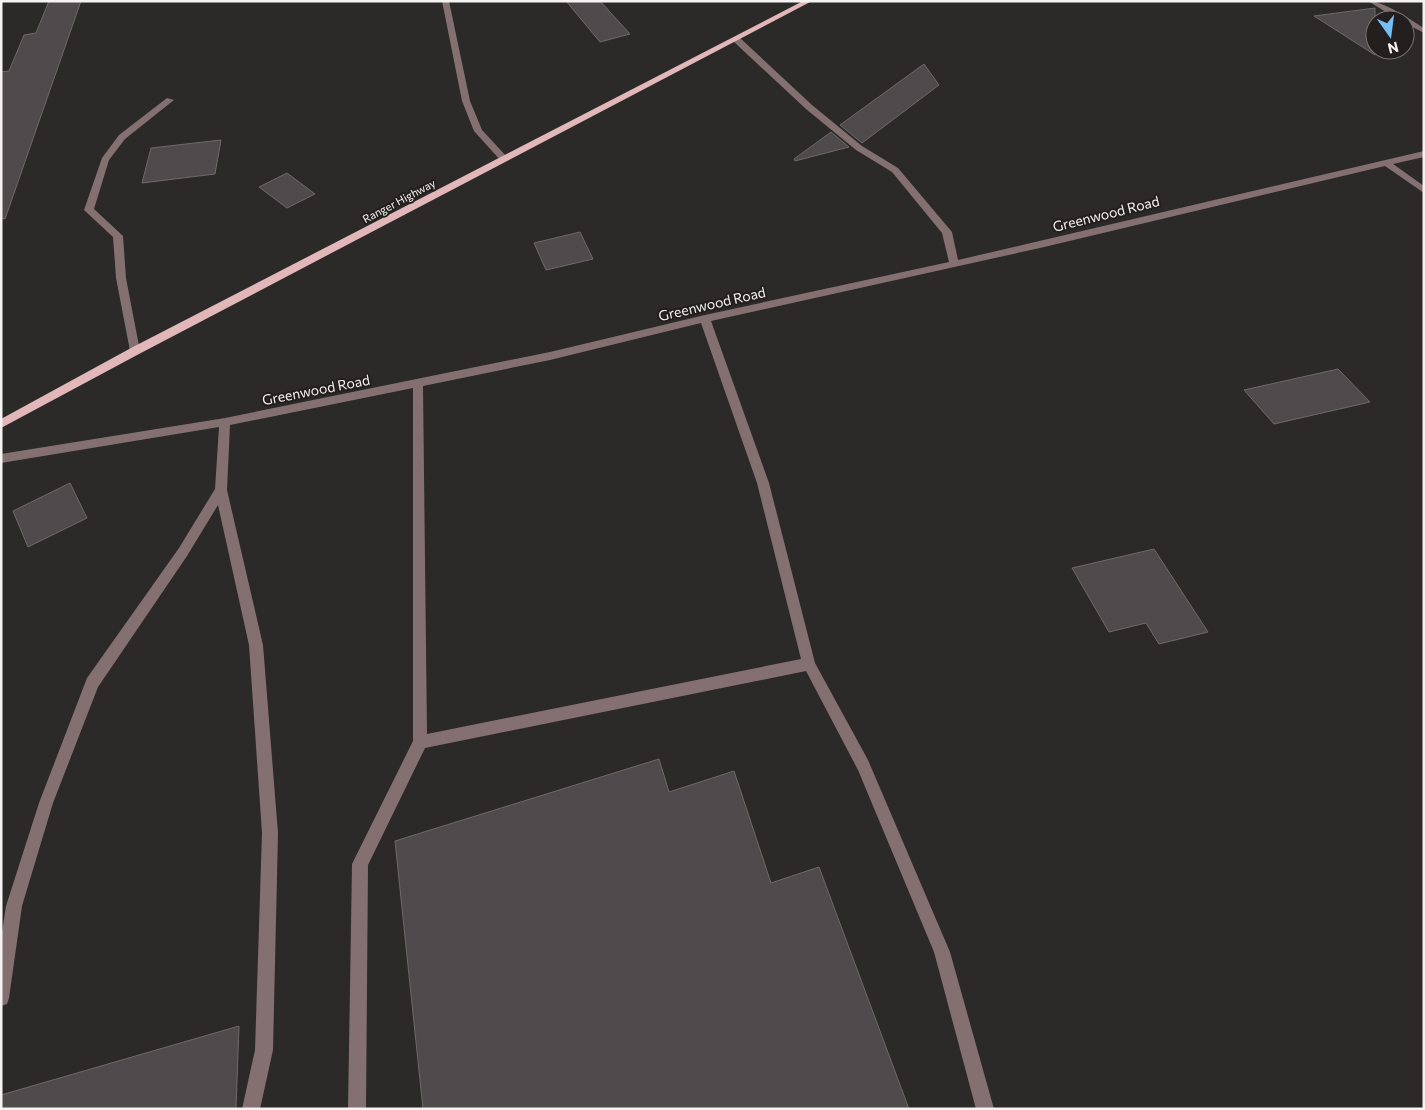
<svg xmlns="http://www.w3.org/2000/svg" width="1425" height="1110" font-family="Commissioner,sans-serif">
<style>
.building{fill:#4f4b4c;stroke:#6e6a6a}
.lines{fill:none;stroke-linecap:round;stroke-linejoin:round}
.minor{fill:#857071;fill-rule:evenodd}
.major{fill:#e2b7b9;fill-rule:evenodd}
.labels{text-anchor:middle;stroke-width:4;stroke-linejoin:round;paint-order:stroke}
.far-street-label{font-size:11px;fill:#f6f3f3;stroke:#231f1f}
.street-label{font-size:14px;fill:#f6f3f3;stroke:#231f1f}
</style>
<rect width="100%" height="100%" fill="#2c2929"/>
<g class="building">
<polygon points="49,1 81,1 5,219 1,218 1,72 9,71 24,35 36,33"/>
<polygon points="566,1 600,1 630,34 600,42"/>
<polygon points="1375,8 1375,55 1314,16"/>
<polygon points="924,64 939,85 862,143 840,125"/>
<polygon points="831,132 849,147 795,161 794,159"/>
<polygon points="221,140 215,174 142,183 151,148"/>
<polygon points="287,173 315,194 287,208 259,187"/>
<polygon points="580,232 593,259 546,270 534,243"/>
<polygon points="1338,369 1370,402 1274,424 1244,390"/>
<polygon points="70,483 87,518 28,547 13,511"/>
<polygon points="1154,549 1208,632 1159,644 1146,623 1109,632 1072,568"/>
<polygon points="659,759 669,792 734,771 771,883 819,867 909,1109 423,1109 395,841"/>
<polygon points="239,1026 236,1109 1,1109 1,1095"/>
</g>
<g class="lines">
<g class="minor">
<polygon points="442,1 449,1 470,101 482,130 507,157 507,161 501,161 474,131 462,101"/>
<path d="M1368 1C1384 1 1409 19 1424 28V33L1405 23V20H1399Z"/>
<path d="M733 37H739L812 105 862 146 898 168 952 232 958 260 1424 151V157L1393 164 1424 186V193L1385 166 1040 248 711 321 769 483 815 663 868 760 950 952 994 1109H976L934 952 858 770 806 671 425 748 368 865 366 1109H348L352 864 413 741V388L230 425 227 490 263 645 278 833 273 1050 260 1109H242L255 1050 262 833 249 645 218 505 187 556 98 687 53 803 22 906 9 998 7 1004 1 1006V939L6 906 39 803 87 678 179 548 215 489 219 427 1 463V454L225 418 550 352 705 315 949 262 942 233 892 172 856 150 806 109 733 41ZM701 323 757 483 801 659 427 734 423 386 550 360Z"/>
<polygon points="167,98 174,100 125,139 109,160 94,209 123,236 126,278 140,351 135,355 130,351 116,278 113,237 84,210 102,158 119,135"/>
</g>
<polygon class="major" points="803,1 812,1 139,354 1,428 1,419 131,348"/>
</g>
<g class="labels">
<g class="far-street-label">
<text transform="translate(399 201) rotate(-28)" y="4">Ranger Highway</text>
</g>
<g class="street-label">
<text transform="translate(1106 214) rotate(-14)" y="5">Greenwood Road</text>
<text transform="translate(712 304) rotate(-13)" y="5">Greenwood Road</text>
<text transform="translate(316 390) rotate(-11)" y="5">Greenwood Road</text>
</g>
</g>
<rect width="1425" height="1110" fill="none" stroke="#f6f3f3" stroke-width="5"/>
<g transform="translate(1390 35) rotate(166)"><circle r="24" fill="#231f1f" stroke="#777474"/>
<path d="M0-4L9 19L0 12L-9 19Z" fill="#74c0f6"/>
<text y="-8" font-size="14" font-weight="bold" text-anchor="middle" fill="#f6f3f3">N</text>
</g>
</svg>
